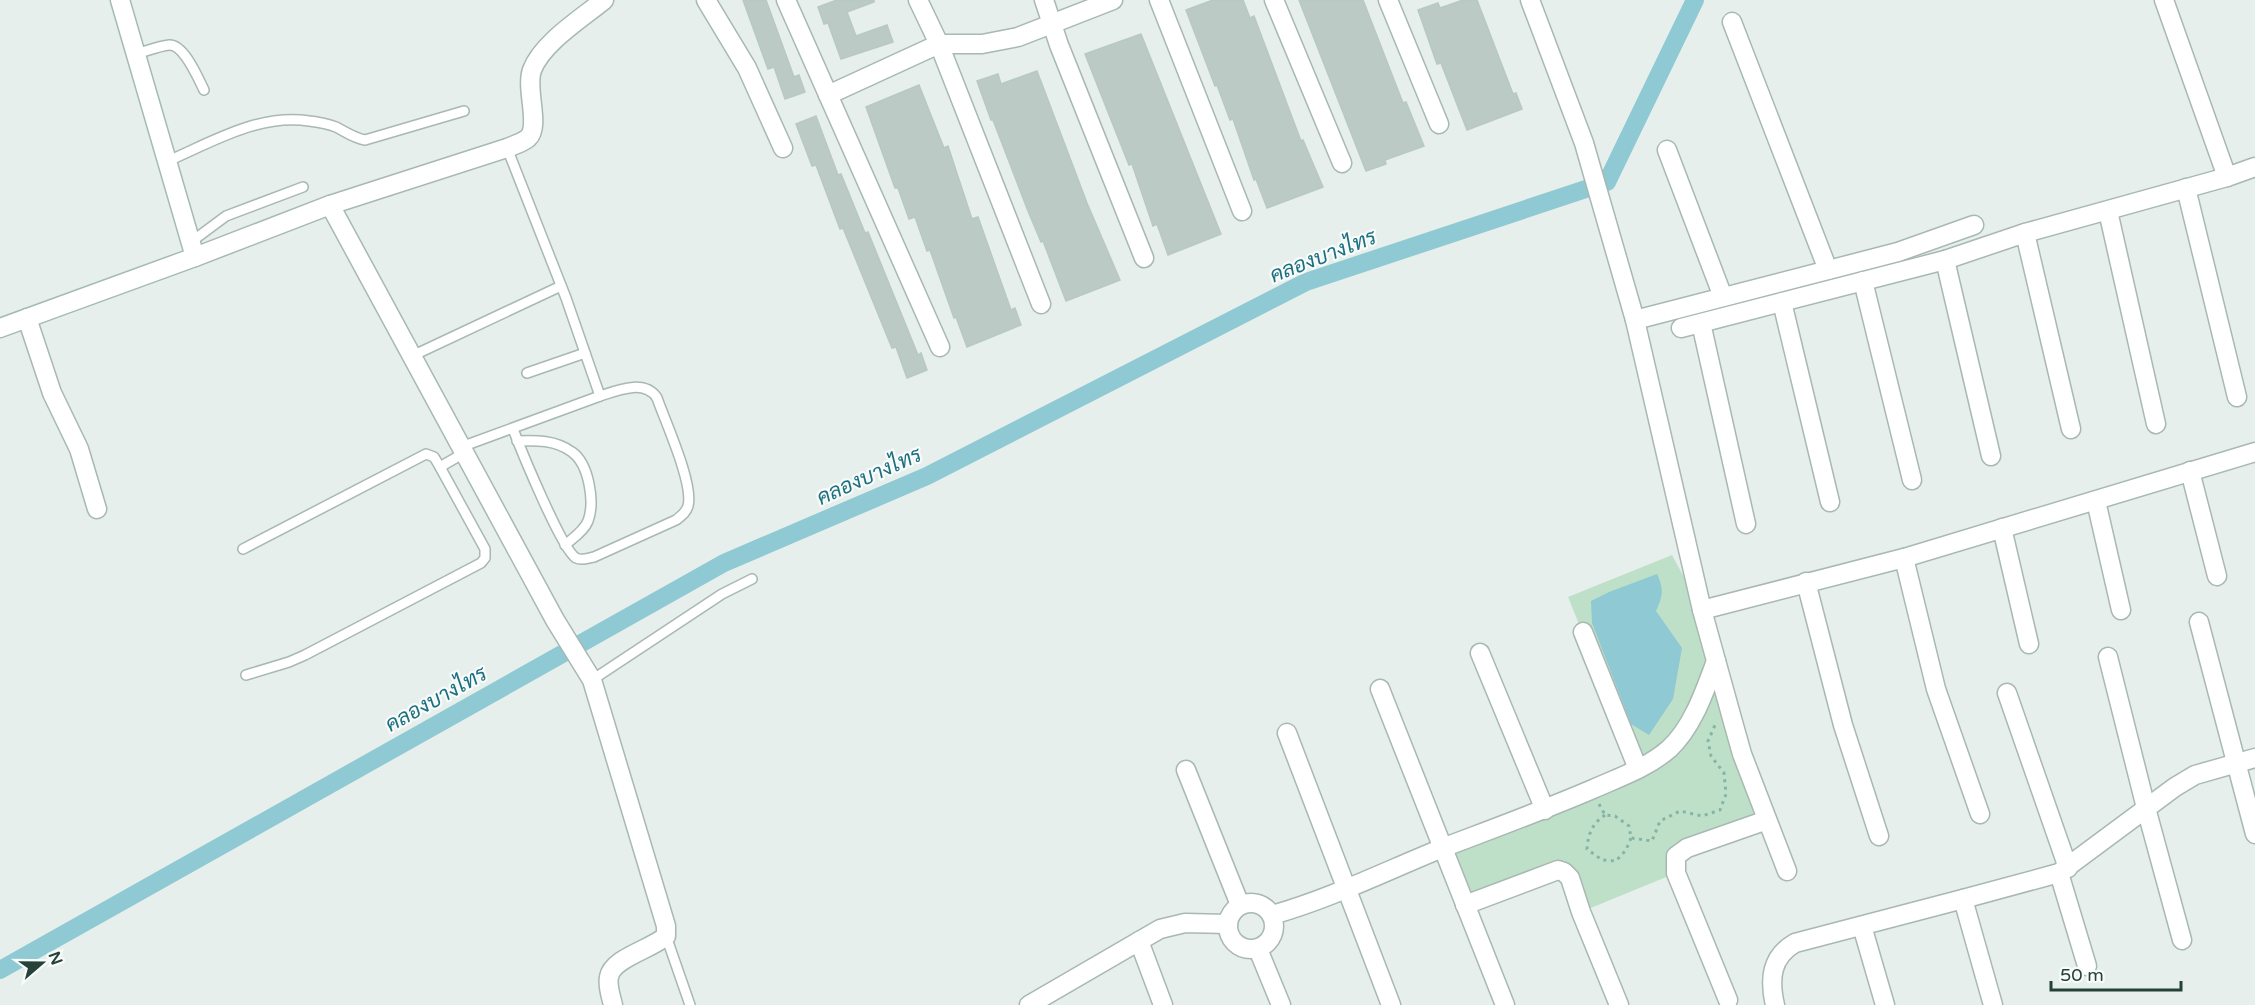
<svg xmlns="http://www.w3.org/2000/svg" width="2255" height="1005" font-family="'Varela Round',Sarabun,sans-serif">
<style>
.green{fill:#bfe0c8}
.water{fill:#8ec9d4}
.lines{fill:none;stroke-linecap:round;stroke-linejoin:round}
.canal{stroke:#8ec9d4;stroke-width:18}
.building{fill:#bbcac4;stroke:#b8c9c2;stroke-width:1.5}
.lane-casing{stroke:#a8b8b2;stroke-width:12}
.street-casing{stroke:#a8b8b2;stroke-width:21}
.secondary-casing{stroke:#a4bbb3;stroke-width:21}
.path{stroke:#86b3a5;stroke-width:3;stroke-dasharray:3 4.5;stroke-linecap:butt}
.lane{stroke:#fff;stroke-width:9}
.street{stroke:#fff;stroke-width:18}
.secondary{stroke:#fff;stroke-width:18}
.labels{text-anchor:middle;stroke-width:4.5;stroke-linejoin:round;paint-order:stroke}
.water-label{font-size:21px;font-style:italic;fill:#1c6f80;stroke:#f7fbf9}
</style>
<rect width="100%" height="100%" fill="#e6efeb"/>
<polygon class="green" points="1672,555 1702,610 1767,820 1670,857 1676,873 1581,912 1563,870 1467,914 1444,848 1638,769 1568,597"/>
<path class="water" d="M1657 574C1664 589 1663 596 1656 611L1682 648 1673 699 1649 735 1631 724 1592 623 1591 601 1609 592Z"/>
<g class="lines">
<polyline class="canal" points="0,970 724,563 927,476 1306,282 1607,182 1695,0"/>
</g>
<g class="building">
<polygon points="743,0 766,0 794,77 799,75 805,92 785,99 774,67 768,69"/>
<polygon points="837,0 874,0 874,2 847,12 856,36 887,25 893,42 841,59 828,23 824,24 818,7"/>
<polygon points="1213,0 1243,0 1250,18 1254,16 1301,141 1303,140 1323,187 1267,208 1256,179 1254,180 1233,119 1230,120 1217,85 1215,86 1186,10"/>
<polygon points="1299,0 1363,0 1403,103 1406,102 1424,146 1385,160 1386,164 1366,171"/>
<polygon points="1463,0 1477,0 1513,94 1516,93 1522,109 1467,130 1441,63 1437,64 1418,10 1438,3 1440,8"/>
<polygon points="1141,34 1221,234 1168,255 1157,224 1153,226 1132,164 1129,165 1085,54"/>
<polygon points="1037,71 1087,203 1120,280 1066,301 1043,241 1041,242 1028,211 993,120 991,120 977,81 998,74 1001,84"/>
<polygon points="919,85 944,148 948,146 972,219 978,217 1011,310 1015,308 1021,325 967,347 956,317 954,318 930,250 927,251 915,217 909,219 898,188 895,188 866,107"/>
<polygon points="816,116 838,175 841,174 865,233 868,232 918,355 921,353 927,370 907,378 896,347 892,348 843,228 840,229 816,165 812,166 796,124"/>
</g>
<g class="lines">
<g class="lane-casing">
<g id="lane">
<path d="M136 54C147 51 159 46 169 45 184 44 198 78 204 90"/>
<polyline points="507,148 566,298 600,396"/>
<path d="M168 161C212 142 260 113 309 121 318 122 328 124 336 127 346 132 354 138 365 140L464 111"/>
<polyline points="191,242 226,216 303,187"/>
<polyline points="412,356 561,286"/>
<polyline points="527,373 585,353"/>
<path d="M517 441C536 440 556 440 572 452 589 464 595 502 588 521 584 531 572 539 565 545"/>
<path d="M461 447 600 396C618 390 645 379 657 398 665 421 694 484 688 506 686 513 681 516 676 520L594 557C588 558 582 561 576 558 562 550 521 450 513 429"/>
<polyline points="243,549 426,454 434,457 440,467"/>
<polyline points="246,675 289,662 305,655 481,563 485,558 485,549 440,467 464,453"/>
<polyline points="592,680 722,594 752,579"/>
<polyline points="666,936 690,1005"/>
</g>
</g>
<g class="street-casing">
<g id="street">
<polyline points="706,0 747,68 783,148"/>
<polyline points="786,0 940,347"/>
<polyline points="918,0 939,44 1041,304"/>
<polyline points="1044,0 1059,45 1144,258"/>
<polyline points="1159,0 1242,211"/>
<polyline points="1274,0 1342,163"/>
<polyline points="1388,0 1439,124"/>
<polyline points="1530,0 1584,143 1635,320 1702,610 1733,722 1742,754 1787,871"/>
<polyline points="2164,0 2227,177"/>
<polyline points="1732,22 1828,270"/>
<polyline points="828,95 939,44 982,44 1018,37 1113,0"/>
<polyline points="1667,150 1723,297"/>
<polyline points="2186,188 2237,397"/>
<path d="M330 205 507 148C514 145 522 143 528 138 541 126 525 89 532 70 542 43 582 18 604 0"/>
<polyline points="2108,211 2156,424"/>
<polyline points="2025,233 2071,429"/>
<path d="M195 257 330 205 555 620 592 680 666 926V936C652 949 612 958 609 977 607 986 611 996 613 1005"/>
<polyline points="1945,260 1991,456"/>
<polyline points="1863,281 1912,480"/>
<polyline points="1782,302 1830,502"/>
<polyline points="27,318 52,393 79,449 97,509"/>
<polyline points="1635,320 1898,252 1974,225"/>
<polyline points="1701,323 1746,524"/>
<polyline points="1681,328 1945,260 2025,233 2227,177 2255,167"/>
<polyline points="2190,471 2217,576"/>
<polyline points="2096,501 2121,610"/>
<polyline points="2002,528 2029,644"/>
<polyline points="1904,558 1936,689 1980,814"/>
<polyline points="1806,582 1843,725 1879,836"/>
<polyline points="1702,610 1904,558 2255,452"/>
<polyline points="2199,622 2255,834"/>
<polyline points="1583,632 1638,769"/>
<polyline points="1480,653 1545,810"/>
<polyline points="2108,657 2146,808 2182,940"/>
<polyline points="1380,689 1505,1005"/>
<polyline points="2007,693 2068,868"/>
<polyline points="1287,733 1391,1005"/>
<polyline points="1186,770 1240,905"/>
<polyline points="2059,873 2087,966"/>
<polyline points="1963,899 2059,873 2175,787 2195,775 2255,758"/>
<circle cx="1251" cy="926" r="23"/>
<polyline points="1465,905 1558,870 1564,872 1570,878 1581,912 1619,1005"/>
<path d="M1272 915C1332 898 1388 870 1445 847 1495 828 1544 810 1593 789 1620 777 1647 768 1669 749 1693 727 1705 690 1716 661"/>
<polyline points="1862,926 1885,1005"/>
<polyline points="1139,941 1163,1005"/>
<polyline points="1258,949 1281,1005"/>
<polyline points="1728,1000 1676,873 1676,856 1687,848 1767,820"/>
<polyline points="1029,1005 1160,929 1185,923 1228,924"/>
<path d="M1775 1005C1769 979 1771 957 1795 943L1963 899 1993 1005"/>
</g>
</g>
<g class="secondary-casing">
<polyline id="secondary" points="0,328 195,257 120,0"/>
</g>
<g class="path">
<polyline points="1599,804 1605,815 1615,816 1629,826 1631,838 1652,841 1660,821 1680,811 1702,816 1720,810 1726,794 1724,773 1711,756 1708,741 1715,725"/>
<path d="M1605 815C1592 824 1588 834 1587 849L1602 860 1616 861 1626 850 1631 838"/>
</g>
<use href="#lane" class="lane"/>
<use href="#street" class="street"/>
<use href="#secondary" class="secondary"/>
</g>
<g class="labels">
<g class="water-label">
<text transform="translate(1323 256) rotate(-21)" y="7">คลองบางไทร</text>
<text transform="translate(869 476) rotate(-24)" y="7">คลองบางไทร</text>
<text transform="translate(436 699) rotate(-29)" y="7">คลองบางไทร</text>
</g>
</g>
<g transform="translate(42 963) rotate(70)" stroke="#f7fbf9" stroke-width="4.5" paint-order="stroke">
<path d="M0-4.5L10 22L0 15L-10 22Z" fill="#24423a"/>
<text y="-9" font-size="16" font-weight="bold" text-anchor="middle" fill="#24423a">N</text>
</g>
<path d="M2051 981v9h130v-9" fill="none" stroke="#24423a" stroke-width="3"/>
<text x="2060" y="981" font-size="18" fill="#24423a" stroke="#f7fbf9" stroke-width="4.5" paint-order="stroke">50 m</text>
</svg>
